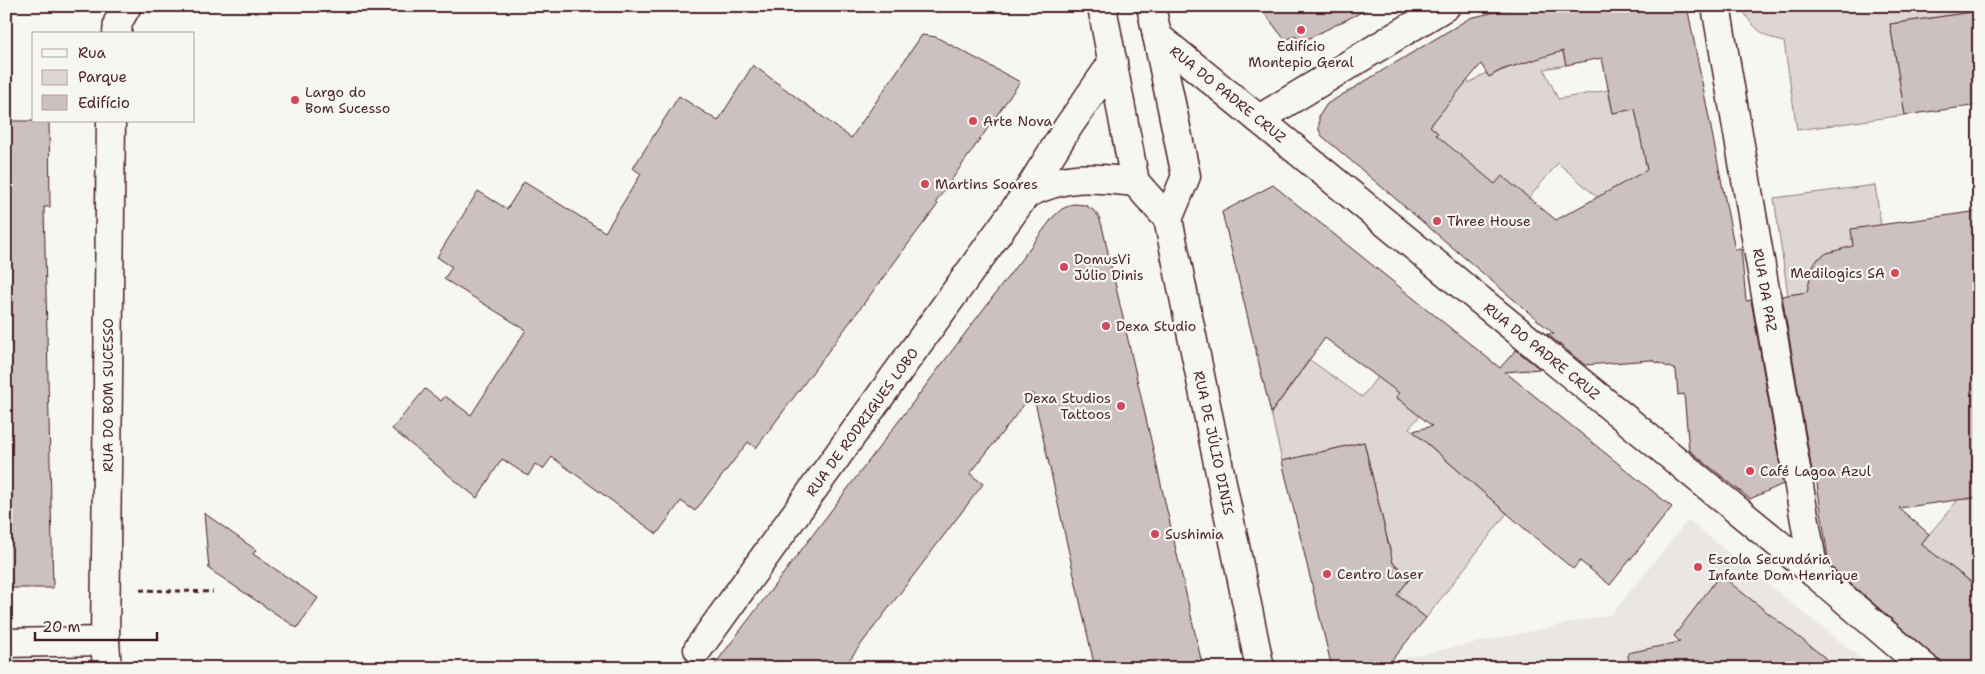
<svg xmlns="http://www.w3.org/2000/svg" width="1985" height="674" font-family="'Shantell Sans',sans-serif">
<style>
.built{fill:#e9e6e3}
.green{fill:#ddd6d5;stroke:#947a80}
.building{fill:#ccc1c0;stroke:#4a1f2b;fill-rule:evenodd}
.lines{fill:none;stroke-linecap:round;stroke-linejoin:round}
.minor-casing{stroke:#4a1f2b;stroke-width:31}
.major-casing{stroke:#4a1f2b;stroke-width:31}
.path{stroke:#4a1f2b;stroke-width:3;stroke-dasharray:5 4;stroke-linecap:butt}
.minor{stroke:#f6f6f2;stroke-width:28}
.major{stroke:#f6f6f2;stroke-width:28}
.poi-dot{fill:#d1495b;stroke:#f6f6f2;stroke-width:2}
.labels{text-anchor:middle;stroke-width:4.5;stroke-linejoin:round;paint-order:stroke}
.poi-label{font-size:14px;fill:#4a1f2b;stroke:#f6f6f2;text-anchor:start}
.street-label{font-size:14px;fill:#4a1f2b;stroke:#f6f6f2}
</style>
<rect width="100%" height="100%" fill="#f6f6f2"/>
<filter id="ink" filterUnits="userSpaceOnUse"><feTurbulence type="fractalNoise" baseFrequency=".02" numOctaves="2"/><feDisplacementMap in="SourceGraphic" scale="10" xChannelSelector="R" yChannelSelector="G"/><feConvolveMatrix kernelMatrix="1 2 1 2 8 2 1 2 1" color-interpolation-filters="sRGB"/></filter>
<g filter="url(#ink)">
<polygon class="built" points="1688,520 1873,668 1357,668 1612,614"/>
<g class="green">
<path d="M1741 6H1979V11L1890 24 1905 115 1797 130 1784 42C1763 37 1750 26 1741 6Z"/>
<path d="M1562 47 1566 65 1544 69 1558 99 1608 90 1613 113 1635 109 1638 123 1651 120 1669 213 1597 197 1558 163 1529 198 1495 184 1428 145 1437 133 1430 126 1466 79 1469 83 1486 73 1489 77C1512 64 1539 60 1562 47Z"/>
<path d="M1875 185 1881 225C1872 232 1862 243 1853 247 1823 260 1808 248 1810 292L1788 295 1774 198Z"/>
<polygon points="1310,360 1362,397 1390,360 1412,378 1396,397 1420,416 1409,428 1507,513 1426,618 1398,594 1411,577 1385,556 1390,550 1364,442 1282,461 1271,413"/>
<polygon points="1967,489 1968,499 1979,497 1979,588 1921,544"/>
</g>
<g class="building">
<polygon points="1259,6 1374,6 1299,43 1296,36 1285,40"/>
<path d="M1520 6H1687L1735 250 1741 249 1746 301 1751 300 1783 484 1750 499 1689 450 1684 394 1678 395 1676 370 1651 360 1585 365 1547 334H1554L1322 136 1319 130V116L1327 104 1470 18ZM1563 51 1566 65 1602 58 1613 113 1635 109 1647 170 1556 220 1502 176 1495 184 1436 135 1438 133 1430 126 1481 64 1489 77 1501 70Z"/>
<polygon points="1979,11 1979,105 1905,115 1890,24"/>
<polygon points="922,35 936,37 1020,82 936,202 938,204 756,448 748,442 695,511 681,501 657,534 552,457 543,469 535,464 528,476 502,459 477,498 392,429 425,389 441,401 445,396 471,415 526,330 444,279 452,267 437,257 478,191 507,209 524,182 605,232 641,174 633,168 679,96 718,121 753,65 851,138"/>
<polygon points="6,121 49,121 50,207 44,207 53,588 6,588"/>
<polygon points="1273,185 1500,368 1516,350 1540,369 1505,372 1672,507 1610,585 1580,561 1573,569 1525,529 1413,431 1432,426 1396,397 1399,393 1325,338 1271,413 1222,212"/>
<polygon points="1073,204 1085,205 1093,210 1099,217 1102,226 1203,668 1095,668 1033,393 970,474 983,484 843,668 712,668 1054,216 1062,209"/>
<polygon points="1979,211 1979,497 1899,508 1929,534 1921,544 1979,588 1979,668 1948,668 1829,565 1815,470 1812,471 1782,296 1807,292 1812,268 1818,259 1827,253 1853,246 1851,229"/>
<polygon points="1364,442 1393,563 1411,577 1397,595 1426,618 1391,661 1357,668 1332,668 1282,461"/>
<polygon points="204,513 256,550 253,554 318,598 297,628 209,569"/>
<polygon points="1720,575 1838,668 1629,668 1628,653 1680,642 1674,636"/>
</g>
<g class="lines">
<g class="minor-casing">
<g id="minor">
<polyline points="1716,6 1814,573"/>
<polyline points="117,34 118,22 127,6"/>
<polyline points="1157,36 1814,573 1925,668"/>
<polyline points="1259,119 1446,6"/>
<path d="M1026 194C1068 174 1089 177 1135 182"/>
<polyline points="6,643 105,641"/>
<polyline points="698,649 1026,194 1068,127 1113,62"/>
<polyline points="107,668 105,641 111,121"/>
</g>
</g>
<g class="major-casing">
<g id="major">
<polyline points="1105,6 1103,12 1135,182 1168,219 1260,668"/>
<polyline points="1151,6 1186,176 1168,219"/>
</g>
</g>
<polyline class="path" points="140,590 213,592"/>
<use href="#minor" class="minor"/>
<use href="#major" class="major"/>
</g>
</g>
<g class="poi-dot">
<circle cx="1301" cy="30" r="5"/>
<circle cx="295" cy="100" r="5"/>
<circle cx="973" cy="121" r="5"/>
<circle cx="925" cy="184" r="5"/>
<circle cx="1437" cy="221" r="5"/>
<circle cx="1064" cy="267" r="5"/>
<circle cx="1895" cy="273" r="5"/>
<circle cx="1106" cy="326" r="5"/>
<circle cx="1121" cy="406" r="5"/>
<circle cx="1750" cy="471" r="5"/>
<circle cx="1155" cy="534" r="5"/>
<circle cx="1698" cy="567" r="5"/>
<circle cx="1327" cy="574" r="5"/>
</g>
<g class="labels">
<g class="poi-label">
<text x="1301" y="51" text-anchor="middle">Edifício<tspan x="1301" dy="16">Montepio Geral</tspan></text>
<text x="305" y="97">Largo do<tspan x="305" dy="16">Bom Sucesso</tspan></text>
<text x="983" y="126">Arte Nova</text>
<text x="935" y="189">Martins Soares</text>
<text x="1447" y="226">Three House</text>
<text x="1074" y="264">DomusVi<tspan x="1074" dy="16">Júlio Dinis</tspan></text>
<text x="1885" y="278" text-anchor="end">Medilogics SA</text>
<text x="1116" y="331">Dexa Studio</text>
<text x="1111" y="403" text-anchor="end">Dexa Studios<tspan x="1111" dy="16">Tattoos</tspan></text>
<text x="1760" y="476">Café Lagoa Azul</text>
<text x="1165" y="539">Sushimia</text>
<text x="1708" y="564">Escola Secundária<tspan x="1708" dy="16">Infante Dom Henrique</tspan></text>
<text x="1337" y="579">Centro Laser</text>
</g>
<g class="street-label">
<text transform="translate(1228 94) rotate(39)" y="5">RUA DO PADRE CRUZ</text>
<text transform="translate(1765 290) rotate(80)" y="5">RUA DA PAZ</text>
<text transform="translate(1542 351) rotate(39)" y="5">RUA DO PADRE CRUZ</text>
<text transform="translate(108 395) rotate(-90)" y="5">RUA DO BOM SUCESSO</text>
<text transform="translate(862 422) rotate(-54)" y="5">RUA DE RODRIGUES LOBO</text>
<text transform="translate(1214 443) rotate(78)" y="5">RUA DE JÚLIO DINIS</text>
</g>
</g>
<rect width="1985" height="674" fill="none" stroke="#f6f6f2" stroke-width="25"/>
<rect x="12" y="12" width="1960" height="649" fill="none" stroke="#4a1f2b" stroke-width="2" filter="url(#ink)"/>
<rect x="32" y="32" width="162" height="90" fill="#f6f6f2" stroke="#b1a0a2"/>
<rect x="42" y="49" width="25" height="8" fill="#f6f6f2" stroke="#b1a0a2"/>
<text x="78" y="58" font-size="15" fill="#4a1f2b">Rua</text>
<rect x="42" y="70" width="25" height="15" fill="#ddd6d5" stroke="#b1a0a2"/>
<text x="78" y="82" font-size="15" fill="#4a1f2b">Parque</text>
<rect x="42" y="95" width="25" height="15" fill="#ccc1c0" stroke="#b1a0a2"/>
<text x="78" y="108" font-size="15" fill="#4a1f2b">Edifício</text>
<path d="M35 632v8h122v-8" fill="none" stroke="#4a1f2b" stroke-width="2.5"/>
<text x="42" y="632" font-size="15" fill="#4a1f2b" stroke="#f6f6f2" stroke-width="4" paint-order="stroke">20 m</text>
</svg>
